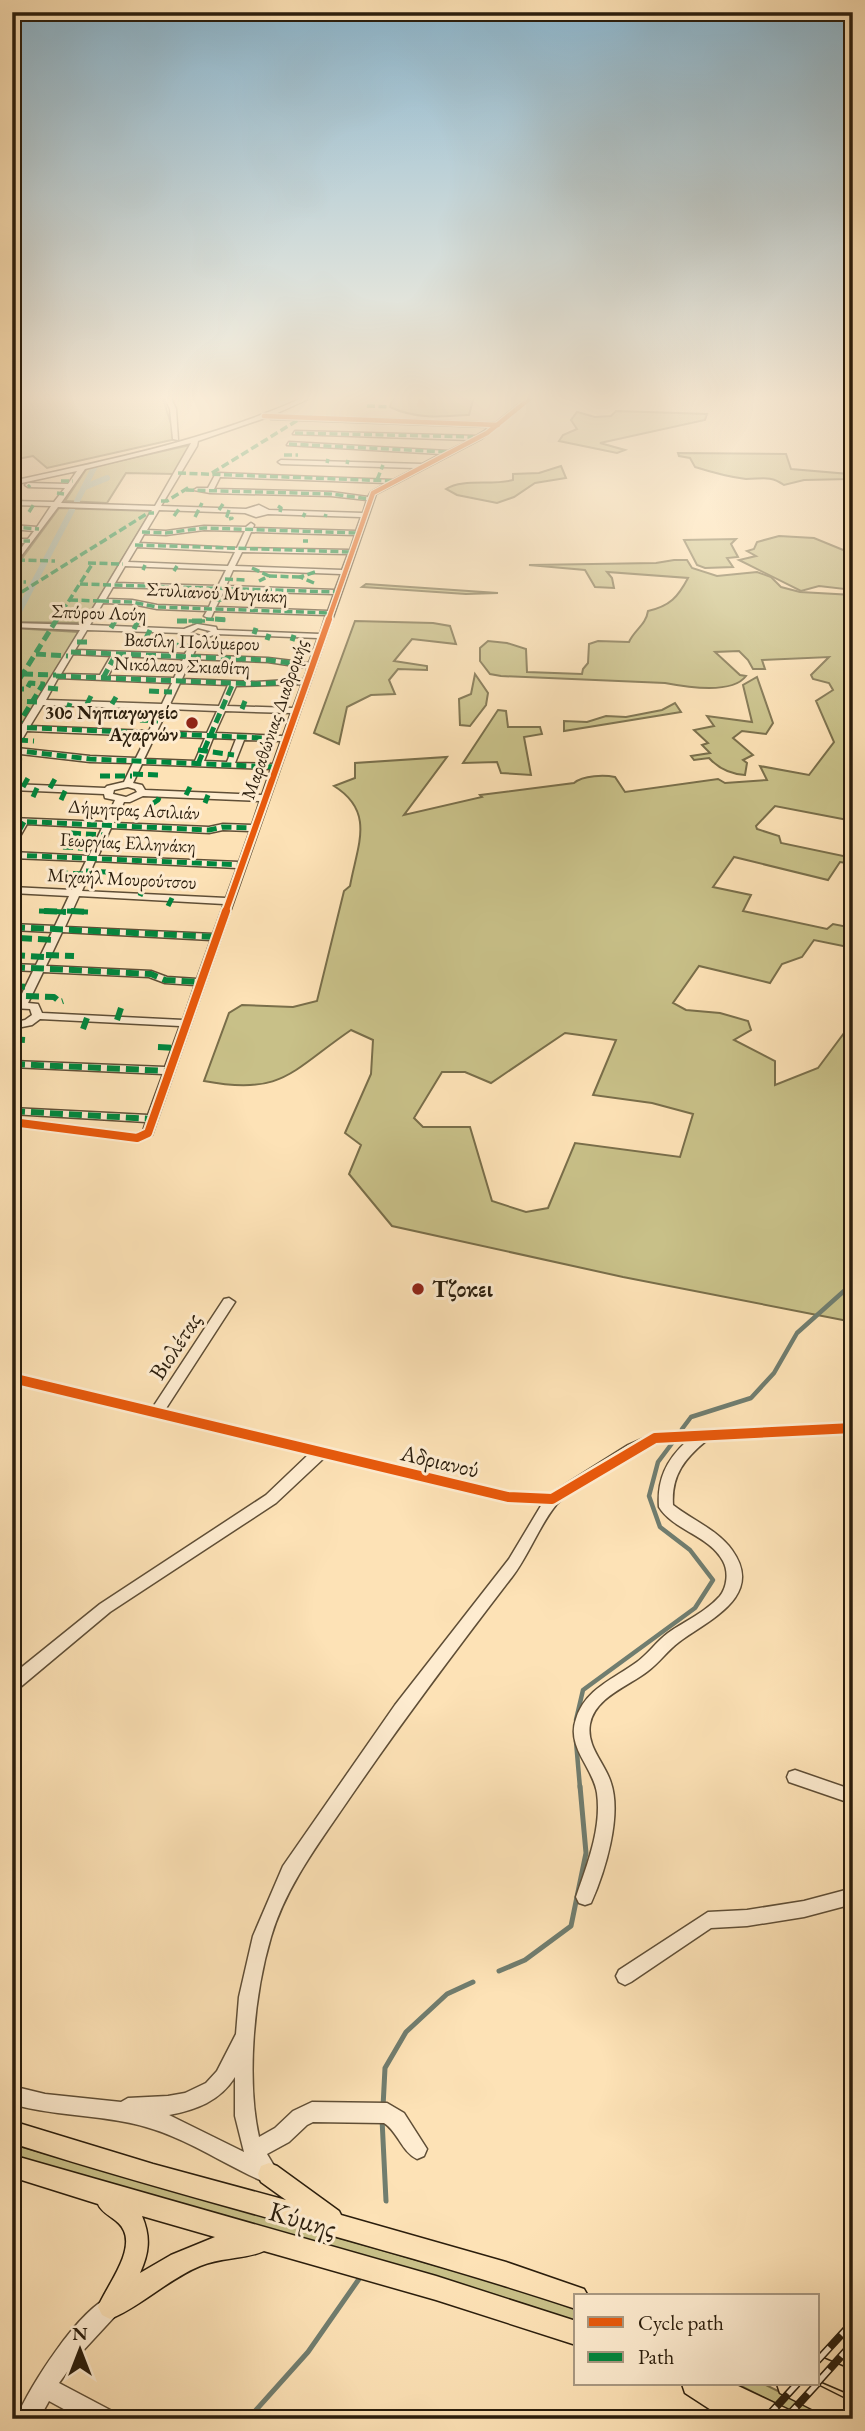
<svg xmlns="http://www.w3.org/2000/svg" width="865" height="2431" font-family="'EB Garamond',serif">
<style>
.green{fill:#c8c088;stroke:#796e4a;stroke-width:2;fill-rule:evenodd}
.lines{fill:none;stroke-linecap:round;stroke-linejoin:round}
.stream-far2{stroke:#707d6f;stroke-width:3.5}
.stream-far1{stroke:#707d6f;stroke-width:4.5}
.stream{stroke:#707d6f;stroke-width:5}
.canal{stroke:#9fbdb1;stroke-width:6}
.minor-casing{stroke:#5f4e36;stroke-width:3}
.major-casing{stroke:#2a1d0c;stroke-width:3}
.minor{fill:#feecd0;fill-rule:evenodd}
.major{fill:#fde2b6;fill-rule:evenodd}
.rail-casing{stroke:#2a1d0c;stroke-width:8}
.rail{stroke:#feecd0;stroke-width:5;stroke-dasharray:17;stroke-linecap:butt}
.quiet-far2{stroke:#00873e;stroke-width:3.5;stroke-dasharray:8 3.5;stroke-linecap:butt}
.quiet-far1{stroke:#00873e;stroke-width:5;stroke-dasharray:10 5;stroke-linecap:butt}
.quiet{stroke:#00873e;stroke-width:6;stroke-dasharray:13 6;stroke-linecap:butt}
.cycleway-far3-casing{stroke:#feecd0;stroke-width:7}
.cycleway-far2-casing{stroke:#feecd0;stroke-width:10}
.cycleway-far1-casing{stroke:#feecd0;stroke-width:12}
.cycleway-casing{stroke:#feecd0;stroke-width:15}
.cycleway-far3{stroke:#e8590c;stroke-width:4.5}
.cycleway-far2{stroke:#e8590c;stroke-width:6}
.cycleway-far1{stroke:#e8590c;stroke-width:8}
.cycleway{stroke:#e8590c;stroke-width:10}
.poi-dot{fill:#8f2418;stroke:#feecd0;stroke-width:2.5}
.labels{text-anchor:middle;stroke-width:6;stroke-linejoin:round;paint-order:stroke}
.far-street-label{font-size:19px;fill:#2a1d0c;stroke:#feecd0}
.far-poi-label{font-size:19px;font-weight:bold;fill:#2a1d0c;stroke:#feecd0;text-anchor:end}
.poi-label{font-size:23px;font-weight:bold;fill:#2a1d0c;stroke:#feecd0;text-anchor:start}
.street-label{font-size:23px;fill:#2a1d0c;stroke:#feecd0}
.near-street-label{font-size:28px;fill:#2a1d0c;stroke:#feecd0}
</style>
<rect width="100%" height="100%" fill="#fde2b6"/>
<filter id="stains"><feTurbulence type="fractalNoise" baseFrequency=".00286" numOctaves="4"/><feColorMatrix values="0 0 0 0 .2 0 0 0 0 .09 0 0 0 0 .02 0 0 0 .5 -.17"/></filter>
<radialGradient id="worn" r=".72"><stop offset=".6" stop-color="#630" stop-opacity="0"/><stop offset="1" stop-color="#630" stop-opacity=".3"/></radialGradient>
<g class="green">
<polygon points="12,396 162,396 176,439 47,468 33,456 12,460"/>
<path d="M394 396H474L469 415C440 417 415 419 390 407Z"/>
<polygon points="616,411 707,414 705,420 600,443 625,450 617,453 559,441 563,435 577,429 571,420 577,412 595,417 611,416"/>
<polygon points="190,445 174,474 126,473 107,503 65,501 87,468"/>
<path d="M678 453 786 454 791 469 849 474V479L804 480 784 485C770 475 762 479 746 479 728 477 711 472 695 467L690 458 679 456Z"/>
<path d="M561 466 566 478 535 483 514 497 497 503 457 495 446 489C463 478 492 486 513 480V474L539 473Z"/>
<polygon points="59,508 151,511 84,623 12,622 12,572"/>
<polygon points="779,536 814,538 853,554 853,590 819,586 801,591 739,560 756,556 747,551 754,549 757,542"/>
<polygon points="736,539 731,544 738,557 727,558 733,567 705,568 697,565 684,540"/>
<path d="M674 560H687L692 568 717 576 757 572 771 577 781 587 800 592 853 595V821L775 806 756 826 757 829 779 836 781 843 853 858V864L840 862 828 880 734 857 713 887 751 895 743 911 827 929 833 924 853 928V948L814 940 802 957 782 964 770 983 699 966 673 1003 686 1010 720 1013 748 1021 751 1030 734 1040 775 1061V1085L818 1068 853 1021V1322L623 1277 392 1226 349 1174 361 1145 345 1133 371 1074 373 1040 351 1030C291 1071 283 1096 204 1081L229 1013 242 1005 293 1007 317 1001 344 891 350 886C357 846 376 812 334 786L355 778V763L447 757 404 815 482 797 480 795 574 783C583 775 605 775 615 777L625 792 718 779 725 783 767 780 760 766 809 775 834 742 816 701 833 690 829 683 813 679 811 675 829 657 762 660 765 669H753L748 660 739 651 715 652 740 675 746 676C732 695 686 687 665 683L501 676 490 674 480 661V648L488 641 507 643 526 649 527 672 582 674 583 669 588 663 589 644 598 641 629 642C634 630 646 625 648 611 670 606 678 597 688 578L607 572 612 578 614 588 595 587 585 570 529 565 656 563ZM565 1033 616 1040 593 1095 652 1103 693 1114 680 1157 575 1143 548 1208 526 1212 492 1201 470 1127H423L414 1118 442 1072H465L491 1083Z"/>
<polygon points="366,584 498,593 466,594 362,587"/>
<polygon points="355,621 433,623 450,626 456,644 412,639 394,661 427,666 427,670 398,669 389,680 395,694 371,695 347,707 339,744 314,733"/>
<polygon points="12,628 79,632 12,742"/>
<polygon points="475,674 488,693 486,705 470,726 460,725 459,699 471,694"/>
<path d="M757 677 773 723 766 734 742 731 733 738 753 755 743 760 747 763 745 775C730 774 719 769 709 758L694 760 691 756 710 753 702 745 708 743 694 730 714 726 707 716 752 722 743 685Z"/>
<polygon points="675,703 681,712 564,731 564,721 587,722 606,716 626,717 662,710"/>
<polygon points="498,710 506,711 508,727 540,727 542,734 524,737 531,775 501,773 497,762 463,763"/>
<path d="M12 2144 542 2296 576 2308V2322C391 2257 199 2214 12 2155Z"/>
<polygon points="737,2384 764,2384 834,2419 806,2419"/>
</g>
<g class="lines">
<polyline class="stream-far2" points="842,1293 853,1283"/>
<g class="stream-far1">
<polyline points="682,1429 691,1417 751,1398 774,1373 797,1333 844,1291"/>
<polyline points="576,1720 583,1690 695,1608 713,1580 690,1550 660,1527 649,1496 658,1462 673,1442"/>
<polyline points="576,1741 580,1788"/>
</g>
<g class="stream">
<polyline points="499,1971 525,1960 571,1926 586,1853 580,1786"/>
<polyline points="383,2107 385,2068 406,2032 447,1994 473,1982"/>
<polyline points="382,2119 386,2201"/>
<polyline points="248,2419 308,2352 359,2279"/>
</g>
<g class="canal">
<polyline points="85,487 107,478"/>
<polyline points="77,501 94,468"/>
<polyline points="12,619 17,615 72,510"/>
</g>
<g class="minor-casing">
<g id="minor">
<polygon points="164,396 170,396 176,409 178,440 173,439 170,409"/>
<path d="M307 396H315L273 415 496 423 529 396H536L481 439 376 494 152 1135 137 1141 12 1125V1119L136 1134 143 1131 146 1122 12 1114V1108L148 1115 163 1074 12 1067V1061L165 1067 180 1026 40 1019 32 1025 12 1029V1023L25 1020 32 1015 30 1009 12 1008V1002H18L33 971 12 970V964L36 965 52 932 12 930V924L55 926 69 896 12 893V887L72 890 86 861 12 858V852L89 856 102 828 27 824 15 845 12 846V834L18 824H12V818L105 822 115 800 105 798 104 794 12 790V784L105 788 107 786 124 782 133 763 90 762 12 753V741L80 630 12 627V623L83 625 152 510 58 507 12 568V561L25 543H12V539H28L34 531 12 529V525L37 527 51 506 12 505V501L54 502 65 488 28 487 25 485 28 483 68 484 77 471 12 485V481C113 459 212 439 307 396ZM268 417 271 419 491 427 476 436 295 431 293 434 470 440 448 451 289 442 287 445 441 454 422 464 281 460 278 462 281 464 416 468 393 480 218 473 215 475 208 488H197L194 490 210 493 331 496 367 500 363 513 269 510 259 505 246 509 161 506 197 446 198 441ZM191 443 155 506 61 503 85 469ZM220 477 387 483 371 492 368 497 331 492 214 489ZM159 510 245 513 256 517 268 514 361 517 356 531 253 528 254 525 251 523 246 527 204 526 166 531 147 530ZM204 530 245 531 237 548 139 543 144 534 166 535ZM251 532 355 535 350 550 244 548ZM137 547 235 552 228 566 128 562ZM242 552 348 554 342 570 235 566ZM125 566 226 570 218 586 115 583ZM233 570 341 574 335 590 226 586ZM113 587 216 590 209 607 157 605 132 600 106 599ZM224 591 334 594 328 611 216 607ZM103 603 132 604 157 609 207 611 204 616 208 618H211L214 611 326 615 320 634 217 630 216 627 197 624 184 629 90 625ZM198 628 210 631H211L201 636 190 633ZM87 630 182 633 184 637 193 638 185 654 75 650ZM216 634 318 638 309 663 268 658 193 655 200 640ZM73 654 111 656 100 675 61 674ZM119 656 183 659 174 678 108 676ZM191 659 268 662 308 668 304 679 256 682 182 679ZM58 678 172 683 162 704 46 700ZM180 683 228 685 219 706 170 704ZM302 684 293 708 227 706 236 686ZM43 705 159 709 149 731 30 726ZM168 709 217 711 207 733 157 731ZM225 711 291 713 283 736 215 733ZM27 731 147 736 136 758 90 756 17 748ZM155 736 205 738 195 761 144 759ZM213 738 236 739 227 762 204 761ZM244 740 281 741 273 764 235 763ZM142 764 271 769 262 795 145 790 142 785 133 783ZM128 787 135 789 137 792 126 797 113 794 114 790ZM143 796 260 801 252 825 223 824 209 827 114 823 124 802H130ZM111 828 209 833 223 830 250 831 239 862 98 856ZM95 861 237 868 226 898 82 891ZM79 896 224 904 213 934 65 927ZM62 932 211 940 197 979 167 977 151 971 46 966ZM43 972 149 977 165 983 195 985 183 1020 42 1013 38 1004 28 1003Z"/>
<path d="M229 1298 235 1302 165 1410 508 1492 550 1494 628 1445 655 1433 853 1423V1433L707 1440C685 1458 671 1475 673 1505 692 1520 718 1530 732 1550 765 1596 709 1620 679 1642 668 1650 659 1663 648 1671 629 1686 595 1697 590 1724 586 1747 605 1763 611 1783 622 1816 605 1872 591 1903L585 1905 579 1903 576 1897C587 1865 602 1828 597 1793 593 1767 566 1747 576 1719 585 1689 614 1679 637 1662 648 1654 656 1642 668 1633 685 1621 706 1612 720 1596 727 1587 729 1572 723 1561 709 1535 674 1531 659 1507 657 1480 666 1460 687 1441 677 1442 665 1441 655 1444 642 1449 563 1495 556 1505 539 1526 529 1555 512 1577 456 1650 401 1723 349 1799 319 1843 286 1886 271 1937 254 1994 246 2079 259 2137L275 2128 293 2111 312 2102 387 2103 404 2113 427 2149 424 2156 417 2159C402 2152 398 2132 384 2123L313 2122 307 2125 289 2142 267 2154 279 2174 276 2181 269 2184C228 2167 189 2139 146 2127 102 2114 56 2117 12 2104V2086L45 2094 121 2102 128 2098 168 2096 185 2093 206 2083 217 2071 236 2034 239 1997 253 1936 283 1866 395 1705 509 1559 542 1504 508 1502 324 1458 276 1503 110 1612 18 1689 12 1690V1675L100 1604 266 1495 309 1454 12 1383V1373L153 1407 224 1299ZM235 2077V2116L244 2152 169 2115C196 2110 220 2101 235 2077Z"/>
<polygon points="795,1770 853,1790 853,1804 789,1782 787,1777 789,1772"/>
<polygon points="853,1888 853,1904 804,1917 747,1926 711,1928 631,1982 625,1985 619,1982 616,1976 619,1970 708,1912 747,1910 804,1901"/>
<path d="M110 2297 117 2300 120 2307 117 2314 80 2354 59 2383 112 2411 115 2419H82L49 2401 39 2419H16C30 2386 78 2310 110 2297Z"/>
</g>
</g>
<g class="major-casing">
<g id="major">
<path d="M12 2121 153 2164 286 2200 261 2182 258 2174 261 2166 269 2163 277 2166 339 2211 341 2215 506 2262 584 2289 588 2296H576V2309C390 2247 199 2203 12 2143Z"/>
<path d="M12 2155 436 2276 576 2321V2345L436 2300 264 2251C247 2259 222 2257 200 2266 168 2279 142 2306 110 2319L102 2315 98 2307C106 2287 134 2253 124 2231 119 2218 103 2216 98 2204L12 2177ZM142 2216 215 2237 171 2255 140 2273C149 2253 151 2237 142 2216Z"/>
<polygon points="818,2356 853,2371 853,2395 818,2380"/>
<polygon points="682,2384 734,2384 789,2410 792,2419 725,2419 685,2393"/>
<polygon points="777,2384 815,2384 853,2403 853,2419 832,2419 780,2393"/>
</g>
</g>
<use href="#minor" class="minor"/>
<use href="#major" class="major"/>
<g class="rail-casing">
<g id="rail">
<polyline points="818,2360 853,2322"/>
<polyline points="818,2382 853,2343"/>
<polyline points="765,2419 797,2384"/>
<polyline points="785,2419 817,2384"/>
</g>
</g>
<use href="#rail" class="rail"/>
<g class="quiet-far2">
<polyline points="367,406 390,407"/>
<polyline points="295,433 473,437"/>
<polyline points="289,444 446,452"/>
<polyline points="284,455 298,455"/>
<polyline points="327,463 328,459"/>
<polyline points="347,464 348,460"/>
<polyline points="178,473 392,481"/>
<polyline points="212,473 298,420"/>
<polyline points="377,480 383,465"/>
<polyline points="61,481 73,481"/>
<polyline points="28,487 30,485"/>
<polyline points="186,490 331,494 371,499"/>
<polyline points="57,493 64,494"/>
<polyline points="161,501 167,501 191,486"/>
<polyline points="17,503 21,498"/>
<polyline points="278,506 281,508 280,512"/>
<polyline points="219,510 223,504"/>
<polyline points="229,510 227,516 232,518 229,519"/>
<polyline points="29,512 34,504"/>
<polyline points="174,516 179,509"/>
<polyline points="195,517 202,503"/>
<polyline points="303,517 305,513"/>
<polyline points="325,517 326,514"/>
<polyline points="12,527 39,529"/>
<polyline points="142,532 166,533 204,528 359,533"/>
<polyline points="12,541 30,541"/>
<polyline points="303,541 308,541"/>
<polyline points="135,545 352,552"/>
<polyline points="17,560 55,561"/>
<polyline points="88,563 123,564"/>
<polyline points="252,568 269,576 259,581"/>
<polyline points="143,570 145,565"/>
<polyline points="174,571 177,566"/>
<polyline points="269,576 300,577"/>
<polyline points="225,579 246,580"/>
<polyline points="12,582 26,582"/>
<polyline points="314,583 300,577 318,571"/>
<polyline points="80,584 338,592"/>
<polyline points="12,598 148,513 154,513"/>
<polyline points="70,600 101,601"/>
<polyline points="216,600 231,600"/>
<polyline points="101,601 132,602 157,607 330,613"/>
<polyline points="206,619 227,620"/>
<polyline points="56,621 93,563"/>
<polyline points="177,621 205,621"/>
</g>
<g class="quiet-far1">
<polyline points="215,619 227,620"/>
<polyline points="177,621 205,621"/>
<polyline points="111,628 115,621"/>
<polyline points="134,629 138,621"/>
<polyline points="254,634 256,628"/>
<polyline points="146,638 150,630"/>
<polyline points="267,640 269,634"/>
<polyline points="292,641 294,635"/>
<polyline points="77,642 91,642"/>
<polyline points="195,642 224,641"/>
<polyline points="172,645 194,646"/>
<polyline points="71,652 268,660 312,666"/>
<polyline points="36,654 68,656"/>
<polyline points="23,674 56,675"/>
<polyline points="56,676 256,684 306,681"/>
<polyline points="103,678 116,654"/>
<polyline points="48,688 58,689"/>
<polyline points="14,689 27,689 30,683 43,684 16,728"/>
<polyline points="12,691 57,619"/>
<polyline points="149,691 172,692"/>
<polyline points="12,701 37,702"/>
<polyline points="87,704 91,696"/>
<polyline points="112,704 116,697"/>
<polyline points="68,709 70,703"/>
<polyline points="242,709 245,701"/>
<polyline points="140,720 158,721"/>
<polyline points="12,727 286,739"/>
<polyline points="18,740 34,741"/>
<polyline points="12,750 90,759 276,767"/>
<polyline points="198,750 234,755"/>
<polyline points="12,760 22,761"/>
<polyline points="198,764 233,683"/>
<polyline points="133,774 158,775"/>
<polyline points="100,776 132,776"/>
<polyline points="23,787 28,778"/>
<polyline points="50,788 55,779"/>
<polyline points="186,795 190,787"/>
<polyline points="33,797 37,788"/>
<polyline points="61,800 66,789"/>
<polyline points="205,803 208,795"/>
<polyline points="152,804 158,800 161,793"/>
<polyline points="88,810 115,811"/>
<polyline points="12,821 209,830 223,827 255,828"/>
<polyline points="71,833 103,835"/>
<polyline points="12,843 24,822"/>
<polyline points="63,847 97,849"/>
<polyline points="12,855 242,865"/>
<polyline points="86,871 106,872"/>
<polyline points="58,873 85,874"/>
<polyline points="15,891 19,881"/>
<polyline points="140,896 143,888"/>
<polyline points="168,906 172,898"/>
<polyline points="39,911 66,912"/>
<polyline points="67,911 88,912"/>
</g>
<g class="quiet">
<polyline points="44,911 66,912"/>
<polyline points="71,911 88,912"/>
<polyline points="12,927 217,937"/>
<polyline points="19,938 53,940"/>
<polyline points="12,955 45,957"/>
<polyline points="46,955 74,956"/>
<polyline points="12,967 151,974 165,980 201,982"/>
<polyline points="12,986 31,987"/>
<polyline points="26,996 54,997 60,1002 63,1001"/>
<polyline points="117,1020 121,1008"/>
<polyline points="83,1029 87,1018"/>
<polyline points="12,1039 26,1040"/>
<polyline points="158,1047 178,1048"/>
<polyline points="12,1064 170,1071"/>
<polyline points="12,1111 153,1119"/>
</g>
<g class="cycleway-far3-casing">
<g id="cycleway-far3">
<polyline points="264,416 498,425"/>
<polyline points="328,621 373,493 487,433 533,396"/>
</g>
</g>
<g class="cycleway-far2-casing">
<polyline id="cycleway-far2" points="225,913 329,619"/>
</g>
<g class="cycleway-far1-casing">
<polyline id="cycleway-far1" points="12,1122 137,1138 148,1133 226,911"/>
</g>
<g class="cycleway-casing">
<polyline id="cycleway" points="12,1378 508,1497 552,1499 655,1438 853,1428"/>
</g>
<use href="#cycleway-far3" class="cycleway-far3"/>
<use href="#cycleway-far2" class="cycleway-far2"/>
<use href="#cycleway-far1" class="cycleway-far1"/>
<use href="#cycleway" class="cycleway"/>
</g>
<linearGradient id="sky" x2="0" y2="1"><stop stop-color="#8bb8d2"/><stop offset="0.54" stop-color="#fef2de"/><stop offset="1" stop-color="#fef2de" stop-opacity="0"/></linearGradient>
<rect width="865" height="737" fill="url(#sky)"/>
<g class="poi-dot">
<circle cx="192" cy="723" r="7"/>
<circle cx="418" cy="1289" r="7"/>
</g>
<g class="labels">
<g class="far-street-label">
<text transform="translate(217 592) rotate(3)" y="7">Στυλιανού Μυγιάκη</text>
<text transform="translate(99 612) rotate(2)" y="7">Σπύρου Λούη</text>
<text transform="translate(192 641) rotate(2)" y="7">Βασίλη Πολύμερου</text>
<text transform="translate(182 665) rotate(2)" y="7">Νικόλαου Σκιαθίτη</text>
<text transform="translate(274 719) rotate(-71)" y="7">Μαραθώνιας Διαδρομής</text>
<text transform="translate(134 809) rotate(3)" y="7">Δήμητρας Ασιλιάν</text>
<text transform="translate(128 842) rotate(3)" y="7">Γεωργίας Ελληνάκη</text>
<text transform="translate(122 878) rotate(3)" y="7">Μιχαήλ Μουρούτσου</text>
</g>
<g class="far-poi-label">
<text x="178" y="719">30ο Νηπιαγωγείο<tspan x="178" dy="22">Αχαρνών</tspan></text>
</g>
<g class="poi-label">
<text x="432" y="1297">Τζοκει</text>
</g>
<g class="street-label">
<text transform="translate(175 1346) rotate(-57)" y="8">Βιολέτας</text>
<text transform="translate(440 1461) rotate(13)" y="8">Αδριανού</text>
</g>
<g class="near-street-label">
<text transform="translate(303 2219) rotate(16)" y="10">Κύμης</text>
</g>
</g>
<rect width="865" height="2431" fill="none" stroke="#fde2b6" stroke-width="42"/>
<rect x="14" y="14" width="837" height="2403" fill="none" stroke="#2a1d0c" stroke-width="3.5"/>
<rect x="21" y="21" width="823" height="2389" fill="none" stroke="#2a1d0c" stroke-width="2"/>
<rect x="574" y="2294" width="245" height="91" fill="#feecd0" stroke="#a99982" stroke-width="2"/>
<rect x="588" y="2317" width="35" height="10" fill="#e8590c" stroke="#a99982" stroke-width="2"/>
<text x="638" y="2330" font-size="21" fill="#2a1d0c">Cycle path</text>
<rect x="588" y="2352" width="35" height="10" fill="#00873e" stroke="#a99982" stroke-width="2"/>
<text x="638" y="2364" font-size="21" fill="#2a1d0c">Path</text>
<g transform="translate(80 2350)" stroke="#feecd0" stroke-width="5" paint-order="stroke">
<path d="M0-5L12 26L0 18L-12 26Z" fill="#2a1d0c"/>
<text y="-10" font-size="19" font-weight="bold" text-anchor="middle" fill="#2a1d0c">N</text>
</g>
<rect width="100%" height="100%" filter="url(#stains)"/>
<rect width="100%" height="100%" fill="url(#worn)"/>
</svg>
